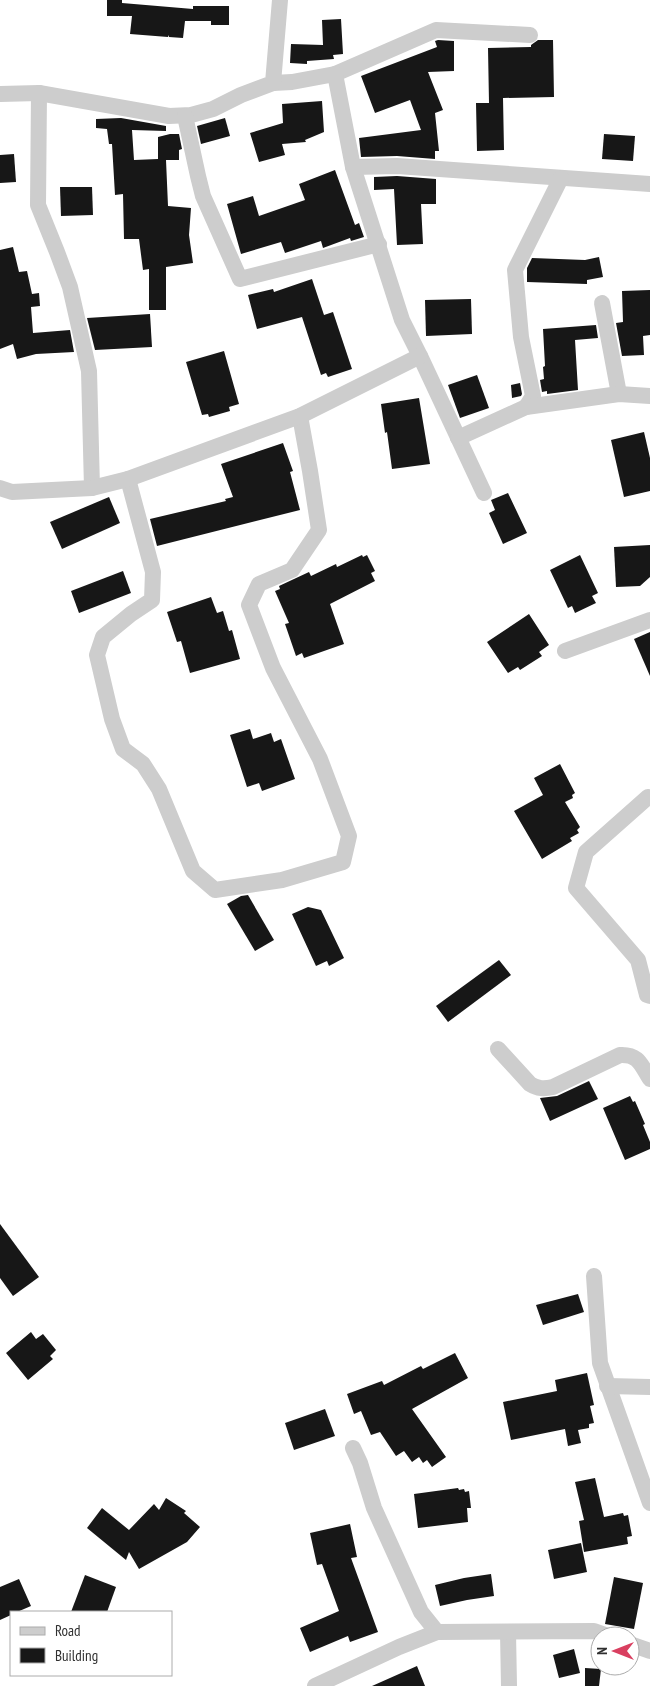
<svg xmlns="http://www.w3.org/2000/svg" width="650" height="1686" font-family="'PT Sans Narrow',sans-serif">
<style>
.building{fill:#171717}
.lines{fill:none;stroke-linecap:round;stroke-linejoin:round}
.minor{stroke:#cdcdcd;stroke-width:16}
</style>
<rect width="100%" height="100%" fill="#fff"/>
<g class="building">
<polygon points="107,0 122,0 122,3 193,9 193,6 229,6 229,25 211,25 211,21 185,21 183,38 169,37 168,35 168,37 130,34 132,16 107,16"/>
<polygon points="341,19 343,54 333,55 334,59 307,61 307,64 290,63 291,44 323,45 322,20"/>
<polygon points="438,40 454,41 454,71 428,72 443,110 435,113 439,151 435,151 435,159 397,156 361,157 359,138 421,130 410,100 375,113 361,76 437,47 435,41"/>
<polygon points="538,40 553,40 554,97 503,98 504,150 477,151 476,103 489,103 488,48 531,47 531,45"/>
<polygon points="322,101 324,132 305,140 306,142 282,144 285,155 259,162 250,133 283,123 282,104"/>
<polygon points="121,118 166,126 166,131 132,130 134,160 158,159 158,137 170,134 179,134 182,149 179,150 179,160 166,160 168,206 191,208 189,235 193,263 166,267 166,310 149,310 149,269 143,270 139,239 124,239 123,194 115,195 112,144 109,144 107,129 96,128 96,119"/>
<polygon points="225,118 230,136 201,144 197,126"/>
<polygon points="604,134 635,136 633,161 602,159"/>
<polygon points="14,154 16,182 0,183 0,155"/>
<polygon points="335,170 355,225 359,223 364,237 351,241 350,238 323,248 321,241 285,253 281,242 241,254 227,204 253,196 259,216 305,200 299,184"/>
<polygon points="397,176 436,179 436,204 421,204 423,244 397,245 394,189 374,190 374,177"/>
<polygon points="60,187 92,187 93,215 61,216"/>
<polygon points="13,247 19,272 27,271 32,294 39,293 40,306 31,307 33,333 70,330 74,352 36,354 17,359 13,344 0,349 0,250"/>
<polygon points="599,257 603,277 587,280 587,284 527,282 527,268 532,258 585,260"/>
<polygon points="312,279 324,315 333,312 352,369 328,377 326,373 321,375 302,317 257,329 248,295 273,289 274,292"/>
<polygon points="650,290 650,335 643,336 644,355 622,356 616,323 623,322 622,291"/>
<polygon points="471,299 472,334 426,336 425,300"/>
<polygon points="150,314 152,347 95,350 87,318"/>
<polygon points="596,325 598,338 575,340 578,390 547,394 547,391 542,392 540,380 544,379 543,367 545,366 543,329"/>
<polygon points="224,351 239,404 229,407 230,411 209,417 208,414 202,415 186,362"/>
<polygon points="477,375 489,408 460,418 448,385"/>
<polygon points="520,383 522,394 521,396 512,398 511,385"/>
<polygon points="419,398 430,464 392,469 387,432 385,433 381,404"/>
<polygon points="644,432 650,458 650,491 624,497 611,440"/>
<polygon points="283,443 293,471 290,472 300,510 157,546 150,519 226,501 225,499 233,497 221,464"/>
<polygon points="508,493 527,533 503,544 489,513 495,510 491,500"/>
<polygon points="109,497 120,523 62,549 50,522"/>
<polygon points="650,545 650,577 640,586 616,587 614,547"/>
<polygon points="362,555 363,557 367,555 375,571 371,573 375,581 330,604 344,644 304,658 302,653 296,656 285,624 289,623 275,591 280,589 279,586 309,572 311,576 336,564 337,567"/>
<polygon points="580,555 598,593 592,596 596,603 575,613 572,606 568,608 550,570"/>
<polygon points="123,571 131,593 79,613 71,591"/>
<polygon points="211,597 217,613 223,611 229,631 232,630 240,659 190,673 181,641 177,642 167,612"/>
<polygon points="529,614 549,645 539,652 542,656 520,670 518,667 508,673 487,642"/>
<polygon points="650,632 650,676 634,639"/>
<polygon points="250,729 253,739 271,733 274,742 281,739 295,779 262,791 259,783 247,787 230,735"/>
<polygon points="560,764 575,793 572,795 573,798 565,802 580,827 577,830 579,833 570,838 572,841 542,859 514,811 543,795 534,778"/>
<polygon points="248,895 274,940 255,951 227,904 241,896"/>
<polygon points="308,907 321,910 344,958 329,966 327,961 316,966 292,914"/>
<polygon points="499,960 511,975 448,1022 436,1006"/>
<polygon points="589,1081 598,1099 550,1121 540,1098 557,1096"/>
<polygon points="630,1096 633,1102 635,1101 645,1124 643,1125 650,1142 650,1149 625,1160 603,1108"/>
<polygon points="0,1224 39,1277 13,1296 0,1278"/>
<polygon points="578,1294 584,1312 543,1325 536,1305"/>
<polygon points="31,1332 36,1339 43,1334 56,1350 50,1356 53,1359 28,1380 6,1353"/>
<polygon points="455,1353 468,1378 412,1409 446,1457 432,1467 427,1460 423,1463 419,1457 412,1462 404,1451 396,1456 380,1432 371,1435 361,1411 354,1414 347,1394 382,1381 384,1385 421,1366 423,1369"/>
<polygon points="587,1373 594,1405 590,1406 594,1423 589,1424 589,1428 578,1430 581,1443 568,1446 565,1429 511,1440 503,1402 557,1391 555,1380"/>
<polygon points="325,1409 335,1436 294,1450 285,1423"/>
<polygon points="595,1478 604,1517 623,1513 624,1516 628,1515 632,1536 627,1537 628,1544 584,1552 579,1521 584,1520 575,1482"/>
<polygon points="458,1488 459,1490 464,1489 465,1492 469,1491 471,1508 467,1508 468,1522 418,1528 414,1494"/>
<polygon points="166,1498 186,1511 184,1513 200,1527 187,1542 139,1569 129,1552 126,1560 87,1528 102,1508 129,1530 154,1504 159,1510"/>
<polygon points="350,1524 357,1557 351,1558 378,1632 350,1642 348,1636 310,1652 300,1628 339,1611 322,1564 317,1565 310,1533"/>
<polygon points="581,1543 587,1572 554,1579 548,1550"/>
<polygon points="491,1574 494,1596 467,1600 440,1606 435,1585 464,1578"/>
<polygon points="85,1575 116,1587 107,1612 71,1612"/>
<polygon points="614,1577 643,1583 634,1629 605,1624"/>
<polygon points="19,1579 31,1606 17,1612 11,1612 11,1615 0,1620 0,1587"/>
<polygon points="574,1649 580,1673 559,1678 553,1655"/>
<polygon points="417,1666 425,1686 372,1686"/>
<polygon points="585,1668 601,1669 599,1686 585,1686"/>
</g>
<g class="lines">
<g class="minor">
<polyline points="335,74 436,30 530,35"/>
<polyline points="273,83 292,82 335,74 353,167 402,320 420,356 484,493"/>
<polyline points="39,93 38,205 57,252 70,287 89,371 92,488"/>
<polyline points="0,94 39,93 169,116 191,115 213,109 241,95 273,83 280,0"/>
<polyline points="185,116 198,176 203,196 240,279 379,244"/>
<polyline points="353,167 397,166 650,184"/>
<polyline points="602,303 619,394"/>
<polyline points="526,407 533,396 521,337 515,270 561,178"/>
<polyline points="458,438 526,407 619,394 650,396"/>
<polyline points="128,479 153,572 152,600 131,614 103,637 97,655 112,719 123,749 143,764 159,789 193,871 215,890 282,880 343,862 349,836 320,759 273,668 249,605 259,584 292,570 319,530 310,471 300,416"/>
<polyline points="0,488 12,492 92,488 128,479 300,416 420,356"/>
<polyline points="565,651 650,620"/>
<polyline points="648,797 586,852 576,888 638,960 647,995 650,996"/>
<path d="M498 1049 530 1084C538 1089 544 1089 553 1087L620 1055C639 1054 641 1065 650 1079"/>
<polyline points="594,1276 600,1363 650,1503"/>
<polyline points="607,1386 650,1387"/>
<polyline points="353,1448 360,1463 374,1508 421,1612 437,1632"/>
<polyline points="508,1632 509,1686"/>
<polyline points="630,1644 650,1651"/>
<polyline points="315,1686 399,1647 437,1632 594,1631 608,1636"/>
</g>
</g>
<rect x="10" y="1611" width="162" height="65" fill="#ffffff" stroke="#acacac"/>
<rect x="20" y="1627" width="25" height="8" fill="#cdcdcd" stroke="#acacac"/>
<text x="55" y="1636" font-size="15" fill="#303030">Road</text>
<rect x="20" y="1648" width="25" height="15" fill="#171717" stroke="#acacac"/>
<text x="55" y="1661" font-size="15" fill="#303030">Building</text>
<g transform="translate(615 1651) rotate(270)"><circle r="24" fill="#ffffff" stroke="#acacac"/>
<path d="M0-4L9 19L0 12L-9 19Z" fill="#d93f60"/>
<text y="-8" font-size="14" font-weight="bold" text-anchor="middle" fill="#303030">N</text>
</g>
</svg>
